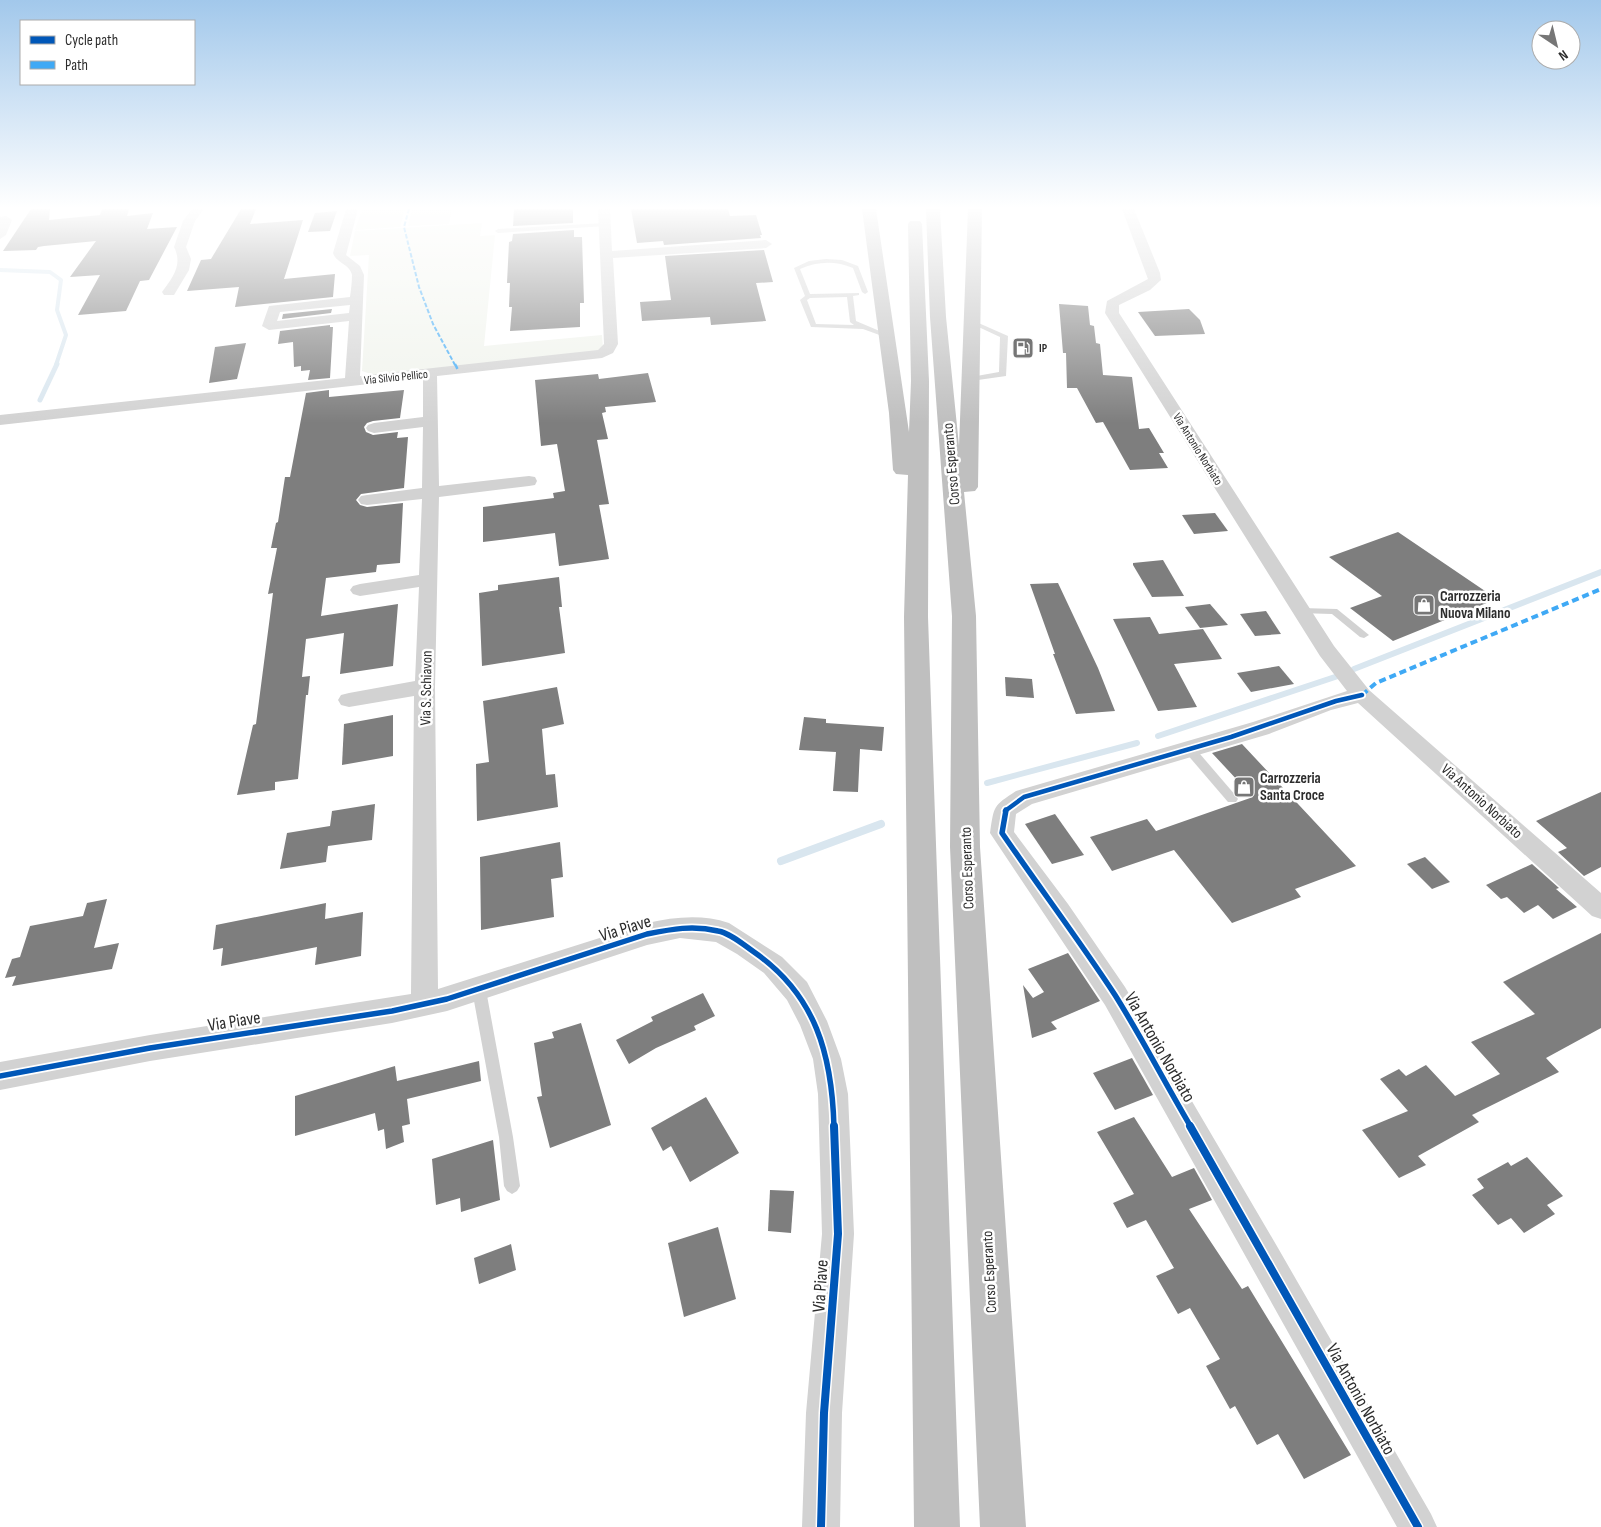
<svg xmlns="http://www.w3.org/2000/svg" width="1601" height="1527" font-family="'Sofia Sans Condensed',sans-serif">
<style>
.green{fill:#f0f3ec}
.lines{fill:none;stroke-linecap:round;stroke-linejoin:round}
.stream-far3{stroke:#d9e6ef;stroke-width:4}
.stream-far2{stroke:#d9e6ef;stroke-width:5}
.stream-far1{stroke:#d9e6ef;stroke-width:6}
.stream{stroke:#d9e6ef;stroke-width:8}
.building{fill:#7e7e7e}
.lane{fill:#d2d2d2;fill-rule:evenodd}
.street{fill:#d2d2d2;fill-rule:evenodd}
.highway{fill:#bfbfbf;fill-rule:evenodd}
.quiet-far2{stroke:#3fa9f5;stroke-width:2;stroke-dasharray:4.5 2;stroke-linecap:butt}
.quiet-far1{stroke:#3fa9f5;stroke-width:2.5;stroke-dasharray:5.5 2.5;stroke-linecap:butt}
.quiet{stroke:#3fa9f5;stroke-width:4;stroke-dasharray:7 4;stroke-linecap:butt}
.cycleway-far2-casing{stroke:#fff;stroke-width:8}
.cycleway-far1-casing{stroke:#fff;stroke-width:9}
.cycleway-casing{stroke:#fff;stroke-width:11}
.cycleway-far2{stroke:#0057b8;stroke-width:4.5}
.cycleway-far1{stroke:#0057b8;stroke-width:5.5}
.cycleway{stroke:#0057b8;stroke-width:8}
.labels{text-anchor:middle;stroke-width:5;stroke-linejoin:round;paint-order:stroke}
.far-poi-label{font-size:12px;font-weight:bold;fill:#2d2d2d;stroke:#fff;text-anchor:start}
.far-street-label{font-size:12px;fill:#2d2d2d;stroke:#fff}
.street-label{font-size:15px;fill:#2d2d2d;stroke:#fff}
.poi-label{font-size:15px;font-weight:bold;fill:#2d2d2d;stroke:#fff;text-anchor:start}
.near-street-label{font-size:18px;fill:#2d2d2d;stroke:#fff}
</style>
<rect width="100%" height="100%" fill="#fff"/>
<g class="green">
<polygon points="362,209 405,209 400,227 355,230"/>
<polygon points="412,209 452,209 449,224 408,226"/>
<polygon points="482,223 480,236 495,235 484,346 602,335 603,348 595,353 374,375 362,371 369,255 350,256 355,231"/>
</g>
<g class="lines">
<polyline class="stream-far3" points="0,270 50,272 61,280 57,310 66,335 56,365"/>
<polyline class="stream-far2" points="40,400 57,364"/>
<g class="stream-far1">
<polyline points="1354,669 1601,572"/>
<polyline points="1158,736 1338,676"/>
<polyline points="987,783 1137,743"/>
</g>
<polyline class="stream" points="781,861 881,824"/>
</g>
<g class="building">
<polygon points="31,209 50,209 49,220 100,215 102,209 129,209 127,216 153,213 147,229 177,227 149,280 140,281 126,311 78,315 100,275 70,277 96,241 44,246 38,247 36,250 3,251"/>
<polygon points="241,209 256,209 250,224 303,220 284,279 335,274 333,297 235,307 239,287 187,291 201,260 211,259"/>
<polygon points="514,209 573,209 573,223 513,226"/>
<polygon points="631,209 728,209 730,216 756,215 762,235 760,235 761,238 664,245 663,241 637,243"/>
<polygon points="337,211 330,231 308,232 315,213"/>
<polygon points="574,230 574,237 582,237 584,303 580,303 580,327 510,331 512,307 509,307 510,283 507,283 509,242 512,241 513,234"/>
<polygon points="764,250 773,282 756,283 766,321 711,325 710,317 642,321 640,302 671,300 665,256"/>
<polygon points="1059,304 1088,306 1090,325 1094,326 1096,343 1100,344 1103,375 1132,377 1139,429 1149,428 1164,453 1159,453 1168,468 1130,470 1103,422 1096,423 1077,388 1067,388 1066,353 1063,353"/>
<polygon points="332,309 331,313 282,319 283,314"/>
<polygon points="1189,309 1200,320 1205,334 1155,336 1138,312"/>
<polygon points="330,325 330,327 333,327 330,378 308,380 310,370 301,371 301,366 294,367 293,342 278,344 280,331"/>
<polygon points="246,343 237,379 209,383 215,347"/>
<polygon points="648,373 656,402 605,407 606,412 602,413 608,439 597,440 609,504 599,505 609,559 559,566 555,533 483,542 483,507 554,498 553,493 565,491 557,444 541,446 535,380 598,374 599,379"/>
<polygon points="329,390 329,397 404,390 400,418 373,421 367,423 364,427 366,432 373,435 398,432 397,438 408,437 404,488 361,494 356,500 360,505 367,507 403,503 400,563 377,565 376,572 326,578 321,616 398,604 393,666 340,674 344,633 306,639 302,677 310,676 308,695 306,695 298,779 275,782 275,790 237,795 253,725 256,724 273,593 268,594 277,548 271,548 276,523 278,522 285,477 290,477 306,393"/>
<polygon points="1215,513 1228,531 1194,534 1182,515"/>
<polygon points="1398,532 1485,591 1477,594 1489,602 1393,641 1350,608 1382,596 1329,557"/>
<polygon points="1163,560 1184,596 1152,597 1133,565 1133,563"/>
<polygon points="559,577 562,607 559,607 565,653 482,666 479,593 498,590 498,585"/>
<polygon points="1058,583 1098,668 1115,711 1076,714 1053,654 1055,654 1030,584"/>
<polygon points="1210,604 1228,625 1200,628 1185,607"/>
<polygon points="1266,611 1281,634 1255,636 1240,614"/>
<polygon points="1150,617 1159,634 1203,629 1222,659 1174,664 1197,707 1158,711 1113,619"/>
<polygon points="1279,666 1294,684 1251,692 1237,673"/>
<polygon points="1005,677 1032,679 1034,698 1006,696"/>
<polygon points="557,687 564,724 542,729 546,775 555,774 558,807 477,821 476,764 489,762 483,701"/>
<polygon points="393,715 393,756 342,765 344,724"/>
<polygon points="804,717 826,719 826,723 884,727 882,751 860,749 858,792 833,791 836,752 799,750"/>
<polygon points="1242,744 1356,866 1295,889 1301,897 1232,923 1174,850 1112,871 1090,837 1147,819 1156,831 1253,797 1212,753"/>
<polygon points="1601,792 1601,867 1584,876 1558,852 1567,848 1536,821"/>
<polygon points="375,804 372,840 328,846 326,862 280,869 287,833 330,826 332,811"/>
<polygon points="1055,814 1084,855 1052,864 1025,824"/>
<polygon points="560,842 563,877 551,879 554,917 481,930 480,857"/>
<polygon points="1425,857 1450,882 1432,889 1407,864"/>
<polygon points="1532,864 1559,888 1556,889 1577,907 1553,919 1538,905 1524,913 1507,897 1501,899 1486,885"/>
<polygon points="107,899 94,948 119,943 112,969 12,986 16,976 5,978 12,959 20,957 30,926 83,916 87,903"/>
<polygon points="326,903 325,919 363,912 361,956 315,965 317,947 221,966 223,948 213,950 216,925"/>
<polygon points="1601,933 1601,1028 1546,1058 1559,1072 1472,1115 1479,1122 1418,1156 1426,1165 1399,1178 1362,1130 1408,1111 1380,1079 1399,1069 1406,1076 1426,1065 1455,1096 1500,1074 1471,1042 1535,1014 1503,982"/>
<polygon points="1068,953 1100,1001 1051,1022 1057,1029 1032,1038 1023,985 1033,998 1044,992 1028,969"/>
<polygon points="703,993 715,1016 694,1026 696,1030 656,1048 629,1064 616,1040 653,1021 651,1017"/>
<polygon points="581,1023 611,1125 550,1148 537,1097 542,1096 534,1043 554,1038 552,1032"/>
<polygon points="1132,1058 1153,1095 1115,1110 1093,1073"/>
<polygon points="479,1061 481,1081 407,1099 410,1124 402,1126 404,1142 386,1149 384,1129 378,1131 375,1113 295,1136 295,1096 395,1066 397,1081"/>
<polygon points="706,1097 739,1153 690,1182 671,1146 663,1151 651,1128"/>
<polygon points="1134,1117 1172,1177 1194,1168 1212,1200 1189,1209 1242,1289 1248,1286 1351,1455 1304,1479 1278,1434 1257,1445 1235,1406 1230,1409 1206,1366 1220,1359 1190,1308 1178,1314 1156,1276 1174,1268 1146,1220 1127,1228 1113,1203 1134,1194 1097,1132"/>
<polygon points="493,1140 500,1200 461,1212 460,1198 436,1205 432,1159"/>
<polygon points="1527,1157 1563,1196 1547,1205 1555,1214 1524,1233 1511,1218 1498,1225 1472,1195 1484,1188 1477,1179 1508,1162 1511,1166"/>
<polygon points="770,1190 794,1191 791,1233 768,1231"/>
<polygon points="718,1227 736,1299 684,1317 668,1243"/>
<polygon points="511,1244 516,1270 479,1284 474,1258"/>
</g>
<g class="lines">
<g class="lane">
<polygon points="604,223 606,224 606,226 498,233 495,231 498,229"/>
<path d="M826 259 842 260 858 266 868 292 865 294 862 292 853 268C836 261 818 261 800 269L810 294 859 293V295L853 296 856 321 889 335V337H885L863 329 811 327 800 300 805 296 794 268 809 261ZM847 297 850 322 854 325 816 324 807 300 810 298Z"/>
<polygon points="970,321 974,321 1008,336 1006,376 971,381 967,379 971,377 999,372 1000,337 970,323"/>
<polygon points="1301,608 1337,609 1369,635 1364,638 1360,637 1332,614 1298,613 1296,611 1298,609"/>
<polygon points="1190,746 1194,747 1236,796 1238,799 1236,802 1228,802 1186,753 1184,750"/>
<polygon points="479,984 484,986 486,990 513,1137 520,1186 517,1191 512,1194 507,1191 504,1186 499,1137 472,990 474,986"/>
</g>
<g class="street">
<path d="M192 209H204L195 221 186 247 191 259 189 270 174 295H164L162 292C173 277 183 265 174 247L183 221Z"/>
<path d="M346 209H358L346 255 360 266 364 275 360 376 598 350 604 344 598 209H610L612 251 766 240 772 244 766 248 613 258 618 344 613 353 602 358 437 376 439 486 529 476 535 477 537 481 535 485 529 486 439 497 435 687 438 989 647 923C675 917 702 914 729 923L782 957 807 982 827 1021 841 1059 848 1094 854 1234 842 1413 840 1527H802L806 1413 822 1234 818 1094 813 1059 800 1025 787 1000 764 973 737 954 716 942 680 938 647 945 447 1011 392 1023 150 1061 0 1090V1062L150 1035 411 994 414 696 349 707 341 705 338 700 341 695 349 693 415 681 419 587 360 596 353 594 350 590 353 586 360 584 419 575 422 499 367 505 361 504 358 500 361 496 367 495 422 488 423 427 374 433 368 431 366 428 368 425 374 423 423 417V378L0 425V415L345 378 349 321 269 330 262 326 269 306 350 297C351 290 352 282 352 275 350 264 336 263 333 253ZM350 305 349 313 277 321 280 312Z"/>
<path d="M1122 209H1134L1160 273 1161 280 1150 290 1119 305V313L1334 646 1369 690 1601 893V919L1592 916 1358 703 1331 710 1269 734 1032 804 1016 814 1014 832 1068 904 1125 987 1278 1248 1431 1514 1437 1527H1397L1105 1005 990 833C994 806 993 806 1016 791L1253 722 1347 691 1320 656 1105 313 1107 301 1148 279Z"/>
<polygon points="6,216 12,220 6,235 0,239 0,217"/>
</g>
<g class="highway">
<polygon points="862,209 876,209 909,432 911,381 908,224 910,221 920,221 922,224 929,381 928,617 960,1527 914,1527 904,617 908,475 896,474 893,470 889,413"/>
<polygon points="926,209 940,209 946,317 959,446 968,209 982,209 978,487 975,491 964,492 976,616 980,847 1026,1527 980,1527 950,847 952,616 930,317"/>
</g>
<polyline class="quiet-far2" points="409,209 404,227 419,287 433,324 455,365"/>
<polyline class="quiet-far1" points="455,364 458,370"/>
<polyline class="quiet" points="1362,695 1376,683 1601,589"/>
<g class="cycleway-far2-casing">
<polyline id="cycleway-far2" points="1005,811 1024,797 1231,737 1336,701 1362,695"/>
</g>
<g class="cycleway-far1-casing">
<g id="cycleway-far1">
<path d="M1006 810 1002 833C1039 887 1079 940 1115 995 1142 1038 1165 1083 1191 1127"/>
<path d="M0 1076 150 1048 392 1011 447 999 647 934C672 929 693 925 718 931 730 933 744 945 754 952 816 995 832 1055 834 1127"/>
</g>
</g>
<g class="cycleway-casing">
<g id="cycleway">
<polyline points="1190,1126 1418,1527"/>
<polyline points="821,1527 824,1413 838,1234 834,1126"/>
</g>
</g>
<use href="#cycleway-far2" class="cycleway-far2"/>
<use href="#cycleway-far1" class="cycleway-far1"/>
<use href="#cycleway" class="cycleway"/>
</g>
<linearGradient id="sky" x2="0" y2="1"><stop stop-color="#a2c8eb"/><stop offset="0.49" stop-color="#fff"/><stop offset="1" stop-color="#fff" stop-opacity="0"/></linearGradient>
<rect width="1601" height="423" fill="url(#sky)"/>
<defs>
<g id="fuel-square" transform="scale(1.125)"><rect x="-9" y="-9" width="18" height="18" rx="4" fill="#767676" stroke="#fff"/><path d="M-5.5-6h7V0h2V4h1.3V-2.5L3-4.5l.8-.8L6-3V5H2.5V1h-1V6h-7ZM-4.2-4.7v3.2H.2V-4.7Z" fill="#fff"/></g>
<g id="shop-square" transform="scale(1.125)"><rect x="-9" y="-9" width="18" height="18" rx="4" fill="#767676" stroke="#fff"/><path d="M-5-2.5h2.3a2.7 3.5 0 0 1 5.4 0H5L5.5 6h-11ZM-1.5-2.5h3a1.5 2.3 0 0 0-3 0Z" fill="#fff"/></g>
</defs>
<g fill-rule="evenodd">
<use href="#fuel-square" x="1023" y="348"/>
<use href="#shop-square" x="1424" y="605"/>
<use href="#shop-square" x="1244" y="787"/>
</g>
<g class="labels">
<g class="far-poi-label">
<text x="1039" y="352">IP</text>
</g>
<g class="far-street-label">
<text transform="translate(396 377) rotate(-6)" y="4">Via Silvio Pellico</text>
<text transform="translate(1198 449) rotate(58)" y="4">Via Antonio Norbiato</text>
</g>
<g class="street-label">
<text transform="translate(951 464) rotate(-95)" y="5">Corso Esperanto</text>
<text transform="translate(426 688) rotate(-89)" y="5">Via S. Schiavon</text>
<text transform="translate(1482 801) rotate(42)" y="5">Via Antonio Norbiato</text>
<text transform="translate(967 868) rotate(-92)" y="5">Corso Esperanto</text>
<text transform="translate(989 1272) rotate(-93)" y="5">Corso Esperanto</text>
</g>
<g class="poi-label">
<text x="1440" y="601">Carrozzeria<tspan x="1440" dy="17">Nuova Milano</tspan></text>
<text x="1260" y="783">Carrozzeria<tspan x="1260" dy="17">Santa Croce</tspan></text>
</g>
<g class="near-street-label">
<text transform="translate(625 928) rotate(-17)" y="6">Via Piave</text>
<text transform="translate(234 1021) rotate(-9)" y="6">Via Piave</text>
<text transform="translate(1160 1047) rotate(60)" y="6">Via Antonio Norbiato</text>
<text transform="translate(820 1286) rotate(-86)" y="6">Via Piave</text>
<text transform="translate(1361 1399) rotate(61)" y="6">Via Antonio Norbiato</text>
</g>
</g>
<rect x="20" y="20" width="175" height="65" fill="#ffffff" stroke="#ababab"/>
<rect x="30" y="36" width="25" height="8" fill="#0057b8" stroke="#ababab"/>
<text x="65" y="45" font-size="15" fill="#2d2d2d">Cycle path</text>
<rect x="30" y="61" width="25" height="8" fill="#3fa9f5" stroke="#ababab"/>
<text x="65" y="70" font-size="15" fill="#2d2d2d">Path</text>
<g transform="translate(1556 45) rotate(145)"><circle r="24" fill="#ffffff" stroke="#ababab"/>
<path d="M0-4L9 19L0 12L-9 19Z" fill="#767676"/>
<text y="-8" font-size="14" font-weight="bold" text-anchor="middle" fill="#2d2d2d">N</text>
</g>
</svg>
